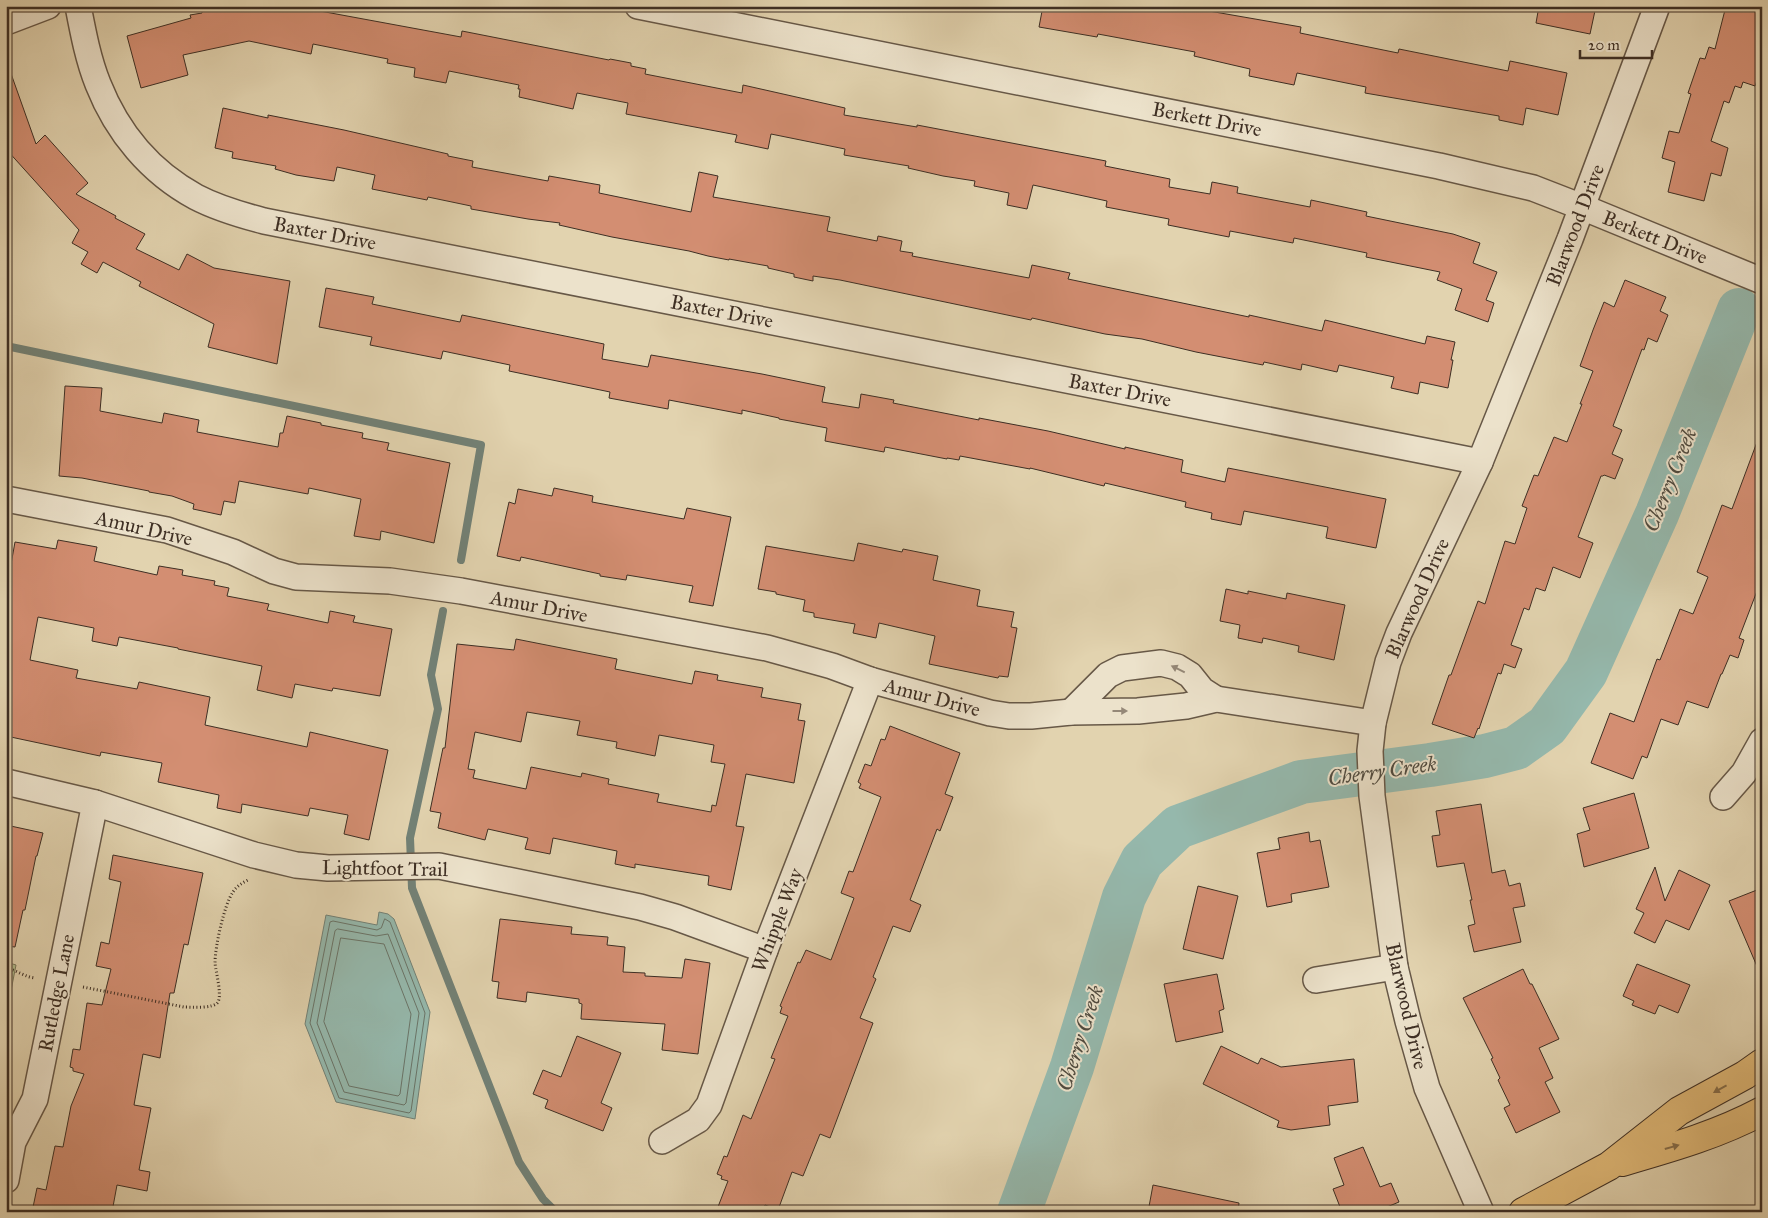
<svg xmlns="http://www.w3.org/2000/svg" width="1768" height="1218" font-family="'IM FELL Great Primer',serif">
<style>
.green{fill:#b2bc8b;stroke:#787658}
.water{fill:#95b8ac;stroke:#728176}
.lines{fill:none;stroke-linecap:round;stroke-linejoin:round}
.shore{stroke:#6a7468;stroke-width:1}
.stream{stroke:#728176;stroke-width:8}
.river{stroke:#95b8ac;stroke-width:44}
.building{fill:#d38e72;stroke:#3e2f24;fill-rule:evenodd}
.minor-casing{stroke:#675847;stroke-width:28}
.major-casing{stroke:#3e2f24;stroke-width:30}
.path{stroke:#3e2f24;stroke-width:3;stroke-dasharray:1 2.5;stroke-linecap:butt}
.minor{stroke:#ece2cb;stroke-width:25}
.major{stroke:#e1ba78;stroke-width:28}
.oneway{fill:#958878}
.oneway2{fill:#876e4a}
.labels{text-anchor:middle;stroke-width:4;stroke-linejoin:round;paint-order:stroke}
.street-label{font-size:20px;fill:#3e2f24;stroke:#ece2cb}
.water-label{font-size:21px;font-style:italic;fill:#4f4a3f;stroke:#ece2cb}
</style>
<rect width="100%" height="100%" fill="#e2d3af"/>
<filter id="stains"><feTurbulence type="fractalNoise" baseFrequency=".004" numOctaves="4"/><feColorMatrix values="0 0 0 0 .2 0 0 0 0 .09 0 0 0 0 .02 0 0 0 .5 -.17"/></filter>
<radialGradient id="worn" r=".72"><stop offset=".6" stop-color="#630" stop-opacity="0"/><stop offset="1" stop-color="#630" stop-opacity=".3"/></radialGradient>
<polygon class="green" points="6,962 16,965 8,1006 6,1006"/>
<polygon class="water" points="379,912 388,914 394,919 430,1012 415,1119 336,1102 305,1024 326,915 377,925"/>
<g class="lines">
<g class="shore">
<polygon points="385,919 390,922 425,1013 411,1111 409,1113 339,1098 310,1023 330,922 333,921 377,930 381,928"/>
<polygon points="338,929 376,936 388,934 419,1013 406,1103 404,1105 344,1092 317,1023 335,931"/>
<polygon points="341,938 384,944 411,1014 400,1094 398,1096 349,1086 324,1022"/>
</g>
<g class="stream">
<polyline points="6,346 481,445 461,560"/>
<polyline points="443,611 431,675 438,709 410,838 412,888 519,1162 543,1199 556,1212"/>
</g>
<polyline class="river" points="1019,1212 1072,1067 1124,897 1142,861 1178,827 1301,782 1430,765 1485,756 1516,748 1547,726 1586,672 1657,514 1739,310"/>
</g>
<g class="building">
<polygon points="215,6 321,6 320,11 461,37 462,31 609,60 610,59 631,63 631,66 646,69 645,74 742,93 743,85 845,108 844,115 917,127 917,125 1106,161 1105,166 1170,179 1169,187 1210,194 1212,182 1238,187 1237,193 1310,207 1311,200 1367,212 1366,216 1453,234 1480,243 1473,263 1497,272 1486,300 1494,303 1488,322 1455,310 1462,289 1437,280 1440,272 1366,257 1367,253 1294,238 1293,243 1230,231 1229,237 1168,225 1169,219 1106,207 1107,201 1033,185 1027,209 1007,205 1009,193 974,186 975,181 943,176 908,168 909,166 844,155 845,149 771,134 768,149 735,142 737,135 626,114 628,103 577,93 573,109 519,97 520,89 518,89 519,85 449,71 446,83 414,77 415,68 387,63 388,59 313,44 311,54 249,41 183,55 188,75 141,88 127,36 191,18 190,15 202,13 202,9"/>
<polygon points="1043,6 1166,6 1185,11 1186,7 1301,27 1300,33 1398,53 1399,49 1508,71 1510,61 1567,73 1558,115 1526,108 1523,125 1499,120 1499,116 1365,93 1366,87 1297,73 1294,85 1249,76 1250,69 1194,56 1195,52 1098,34 1097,37 1039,27"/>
<polygon points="1539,6 1596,6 1590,34 1536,23"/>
<polygon points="1726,6 1762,6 1762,67 1755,86 1743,82 1741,88 1735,86 1729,103 1724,101 1711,141 1728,148 1721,176 1711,173 1704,201 1668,192 1675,162 1662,158 1669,131 1679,133 1691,94 1688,93 1700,58 1705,59 1709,47 1715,49"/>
<polygon points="9,68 36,144 45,135 88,183 76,194 116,216 115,218 145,234 136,249 179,270 187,254 214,268 290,281 277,364 208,347 214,324 139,286 141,282 103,262 97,273 81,264 88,252 72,243 79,230 6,149 6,69"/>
<polygon points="223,108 268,118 268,115 344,130 448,154 448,156 473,161 472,167 548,181 549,176 600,185 599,193 691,212 699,172 718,176 713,197 830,217 827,231 877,241 878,236 902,241 900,251 913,253 912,256 1029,278 1032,265 1070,273 1068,279 1249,317 1249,315 1322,331 1325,320 1425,344 1427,336 1455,342 1451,360 1453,360 1448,388 1420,382 1418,394 1391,388 1394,377 1339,365 1337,372 1302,364 1301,370 1264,362 1263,365 1196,352 1142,339 1105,334 1032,318 1031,320 840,280 813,276 813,281 794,277 794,274 768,268 768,266 729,259 729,260 708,256 689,251 612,237 559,225 560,223 528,219 471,209 471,206 428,197 427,200 372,189 375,175 337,167 334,181 296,175 275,169 276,166 232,158 233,152 215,148"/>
<polygon points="1625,280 1666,297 1660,311 1668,315 1657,342 1648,338 1644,350 1642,349 1613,426 1622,430 1612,454 1623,459 1615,479 1604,475 1603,476 1601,476 1578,537 1593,543 1580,578 1553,567 1545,591 1536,588 1529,610 1524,608 1511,645 1522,649 1515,668 1504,664 1501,674 1498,673 1479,729 1478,728 1474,738 1432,724 1449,675 1451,675 1478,601 1485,604 1505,541 1515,544 1527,508 1522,506 1534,475 1538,476 1554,437 1567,442 1582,404 1580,404 1593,371 1580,366 1593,330 1604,302 1614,307"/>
<polygon points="326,288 374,297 372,304 460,322 462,315 604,344 602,359 648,367 651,355 762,374 825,387 822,402 859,408 861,394 894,400 893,403 979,420 979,418 1048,431 1125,449 1125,447 1183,460 1181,472 1225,482 1228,468 1386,499 1376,548 1326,538 1328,527 1244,511 1241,525 1211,519 1212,513 1185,507 1186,502 1105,483 1104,486 1030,468 1030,469 960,456 959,460 947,458 947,459 885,447 884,452 825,441 827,428 779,419 779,418 742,410 742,414 669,400 668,409 609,398 610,392 509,371 510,365 443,351 441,359 370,345 372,337 319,327"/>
<polygon points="65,386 102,388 100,411 162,423 164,413 199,420 197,432 278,447 280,433 283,433 287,416 321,423 321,425 363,433 362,438 389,443 387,450 450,463 434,543 381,531 380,540 354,536 361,499 309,488 308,494 239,481 235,503 224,501 221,515 193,509 194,504 172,496 149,492 149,491 82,478 59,476"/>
<polygon points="1760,434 1762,434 1762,578 1739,638 1744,640 1738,658 1730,655 1722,674 1721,674 1708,708 1687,701 1678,725 1661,719 1647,758 1642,756 1633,779 1591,763 1610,713 1634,722 1657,659 1660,660 1680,609 1693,614 1708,577 1697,572 1722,505 1732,509"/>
<polygon points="554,488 593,496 592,502 684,519 687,508 731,517 713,606 689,602 693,586 627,575 626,580 600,576 600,574 521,557 520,561 497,556 509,502 515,504 518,489 552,496"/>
<polygon points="58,540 97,547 94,561 157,575 159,566 183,570 182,575 215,581 214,585 229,588 227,596 269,604 267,610 328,623 330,611 355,616 353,622 392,629 380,696 333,688 332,691 295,684 292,698 257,690 262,666 178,649 178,648 119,637 117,646 92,641 94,628 38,617 30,660 78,670 76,678 137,689 139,682 210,697 205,725 307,747 310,732 388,750 369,840 344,834 348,815 310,808 308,816 242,804 241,813 217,808 219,795 158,782 162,763 101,752 100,756 6,736 6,592 15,542 56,549"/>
<polygon points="858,543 902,552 903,549 938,556 933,580 980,590 977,606 1014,612 1011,627 1017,628 1008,677 999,676 998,678 929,664 935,636 879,623 876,638 853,633 855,624 814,617 814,613 803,611 805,600 776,594 776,592 758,589 766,546 854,561"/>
<polygon points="1226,589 1248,594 1248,591 1286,599 1287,593 1345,605 1334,660 1298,652 1299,646 1263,638 1262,643 1238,638 1240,625 1220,621"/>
<path d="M516 639 617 659 615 669 692 684 695 671 718 675 717 680 763 688 761 697 801 704 798 720 805 721 794 783 746 774 736 826 744 827 731 890 708 885 709 876 635 864V868L615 864 617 851 553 838 550 854 525 849 528 838 488 829 485 840 438 828 441 813 430 811 443 748H445L457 644 514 650ZM527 712 580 721 577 735 617 742 616 748 655 756 659 735 714 745 711 762 725 764 716 806 712 805 711 812 657 802 659 794 608 784 609 779 582 773 581 777 531 767 526 789 473 778 475 770 468 769 475 732 521 742Z"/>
<polygon points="890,726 960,753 945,794 953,797 940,831 937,829 910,900 921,905 910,932 893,926 873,977 876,979 860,1018 873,1023 830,1138 820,1134 803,1176 792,1172 778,1210 765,1205 762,1212 716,1212 728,1181 721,1179 722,1176 717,1174 724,1156 727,1157 743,1115 751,1119 775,1059 771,1058 788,1016 780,1013 782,1007 780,1006 798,962 800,963 806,950 831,960 850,909 854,898 841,893 849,871 853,872 881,797 859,788 861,784 858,782 865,764 871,766 881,739 885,740"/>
<polygon points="1634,793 1649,848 1584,867 1577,834 1590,830 1583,808"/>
<polygon points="1481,804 1492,873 1505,870 1509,886 1520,883 1525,906 1513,908 1521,942 1474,952 1468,926 1475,924 1470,900 1472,900 1464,863 1437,867 1432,836 1440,835 1436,811"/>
<polygon points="6,825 43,833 37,856 36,856 25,910 23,910 15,947 6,946"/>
<polygon points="1309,832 1310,842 1320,840 1329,887 1291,894 1292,902 1267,907 1257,853 1280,849 1278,838"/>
<polygon points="113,855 203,873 188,945 184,944 174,993 170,993 160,1058 143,1054 134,1105 151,1108 139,1170 150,1172 147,1191 117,1185 112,1212 32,1212 37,1188 46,1190 55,1146 63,1147 71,1106 84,1074 73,1071 73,1068 70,1067 73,1049 80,1050 87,1003 102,1005 111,969 96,966 101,942 109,944 121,882 109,879"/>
<polygon points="1655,867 1665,901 1679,870 1710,885 1689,930 1666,920 1655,943 1634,933 1644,913 1636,909"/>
<polygon points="1198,886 1238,896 1223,959 1183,949"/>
<polygon points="1762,888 1762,978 1729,901"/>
<polygon points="500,919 572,927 571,934 608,937 607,945 625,947 623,972 645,973 645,976 682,978 685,959 710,963 698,1054 662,1050 665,1024 581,1019 582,1004 579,1003 579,999 527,992 526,1002 497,998 499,982 492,981"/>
<polygon points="1637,964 1690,985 1678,1013 1659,1005 1655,1014 1632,1005 1634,1001 1623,996"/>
<polygon points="1523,969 1530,984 1532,984 1559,1039 1539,1048 1553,1078 1545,1082 1560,1112 1516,1133 1504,1108 1510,1105 1498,1080 1500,1078 1491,1059 1493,1058 1463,998"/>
<polygon points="1217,974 1224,1009 1219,1011 1223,1032 1176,1042 1164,984"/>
<polygon points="577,1036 621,1053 601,1103 612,1108 603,1131 545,1108 548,1100 533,1094 543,1070 561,1077"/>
<polygon points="1221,1046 1258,1064 1261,1058 1281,1067 1354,1059 1358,1102 1328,1106 1330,1125 1291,1130 1277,1127 1279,1121 1203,1084"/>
<polygon points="1363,1147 1380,1187 1391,1183 1399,1202 1375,1212 1342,1212 1333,1189 1344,1185 1334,1158"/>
<polygon points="1153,1185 1239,1203 1238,1212 1148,1212"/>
</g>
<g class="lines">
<g class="minor-casing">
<g id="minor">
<path d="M78 6C83 32 88 59 98 84 117 132 150 172 196 197 217 208 241 215 264 221L1480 462"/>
<polyline points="638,6 1439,166 1533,188 1582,207 1762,281"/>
<polyline points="6,22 48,6"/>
<polyline points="6,499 167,530 233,552 274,571 296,577 390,581 461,591 767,648 832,666 870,680 990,713 1009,716 1031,716 1071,712 1138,711 1186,706 1216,699 1373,723"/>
<polyline points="1071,712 1108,675 1122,668 1161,663 1177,667 1190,675 1202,690 1216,699"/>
<polyline points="6,782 95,803 254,855 296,865 328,868 439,866 640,907 675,917 765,950"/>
<polyline points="1723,797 1744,773 1762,741"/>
<polyline points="1316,980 1395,967"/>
<polyline points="662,1141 698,1120 709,1105 765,950 870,680"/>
<polyline points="6,1180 13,1142 35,1099 95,803"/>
<polyline points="1481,1212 1427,1088 1408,1021 1395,967 1372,796 1370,751 1373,723 1388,662 1399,633 1480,462 1570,239 1657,6"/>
</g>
</g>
<g class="major-casing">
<g id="major">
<path d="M1622 1162C1670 1148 1717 1135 1762 1111"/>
<polyline points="1523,1212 1609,1166 1679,1111 1745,1075 1762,1063"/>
</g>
</g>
<g class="path">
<path d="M6 968C16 970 25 977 35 978"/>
<path d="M83 987 184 1007C191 1007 214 1009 218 1002 222 994 216 973 215 963 215 947 224 905 233 892 237 886 242 883 248 880"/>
</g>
<use href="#minor" class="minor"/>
<use href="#major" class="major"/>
</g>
<defs><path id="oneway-solid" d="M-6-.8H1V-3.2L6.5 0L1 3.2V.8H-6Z" transform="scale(1.25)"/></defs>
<g class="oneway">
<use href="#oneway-solid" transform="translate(1178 669) rotate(-154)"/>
<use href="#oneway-solid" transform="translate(1120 711)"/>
</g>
<g class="oneway2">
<use href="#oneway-solid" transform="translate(1720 1089) rotate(151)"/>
<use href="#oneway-solid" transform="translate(1672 1147) rotate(-16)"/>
</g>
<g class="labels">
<g class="street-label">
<text transform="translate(1207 119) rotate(11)" y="7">Berkett Drive</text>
<text transform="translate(1575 225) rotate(-69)" y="7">Blarwood Drive</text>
<text transform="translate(325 233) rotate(11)" y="7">Baxter Drive</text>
<text transform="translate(1655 237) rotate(22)" y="7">Berkett Drive</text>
<text transform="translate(722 311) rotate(11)" y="7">Baxter Drive</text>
<text transform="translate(1120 390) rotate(11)" y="7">Baxter Drive</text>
<text transform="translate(144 528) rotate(13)" y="7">Amur Drive</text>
<text transform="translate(1417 598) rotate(-66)" y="7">Blarwood Drive</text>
<text transform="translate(539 606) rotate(11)" y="7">Amur Drive</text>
<text transform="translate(932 697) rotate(15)" y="7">Amur Drive</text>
<text transform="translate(385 868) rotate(1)" y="7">Lightfoot Trail</text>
<text transform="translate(777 920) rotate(-69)" y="7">Whipple Way</text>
<text transform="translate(56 993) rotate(-79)" y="7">Rutledge Lane</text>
<text transform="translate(1407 1006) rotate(77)" y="7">Blarwood Drive</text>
</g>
<g class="water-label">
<text transform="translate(1670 480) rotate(-68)" y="7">Cherry Creek</text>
<text transform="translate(1382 771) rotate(-8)" y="7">Cherry Creek</text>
<text transform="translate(1080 1038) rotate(-72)" y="7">Cherry Creek</text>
</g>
</g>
<rect width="1768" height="1218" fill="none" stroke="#e2d3af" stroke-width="25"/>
<rect x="8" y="8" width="1753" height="1203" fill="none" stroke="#3e2f24" stroke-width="2.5"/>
<rect x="12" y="12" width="1743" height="1193" fill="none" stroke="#3e2f24"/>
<path d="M1580 50v8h72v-8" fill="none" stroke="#3e2f24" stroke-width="2.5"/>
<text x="1588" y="50" font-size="15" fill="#3e2f24" stroke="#ece2cb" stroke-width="4" paint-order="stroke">20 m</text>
<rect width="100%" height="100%" filter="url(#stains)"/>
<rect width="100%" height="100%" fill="url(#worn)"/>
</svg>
